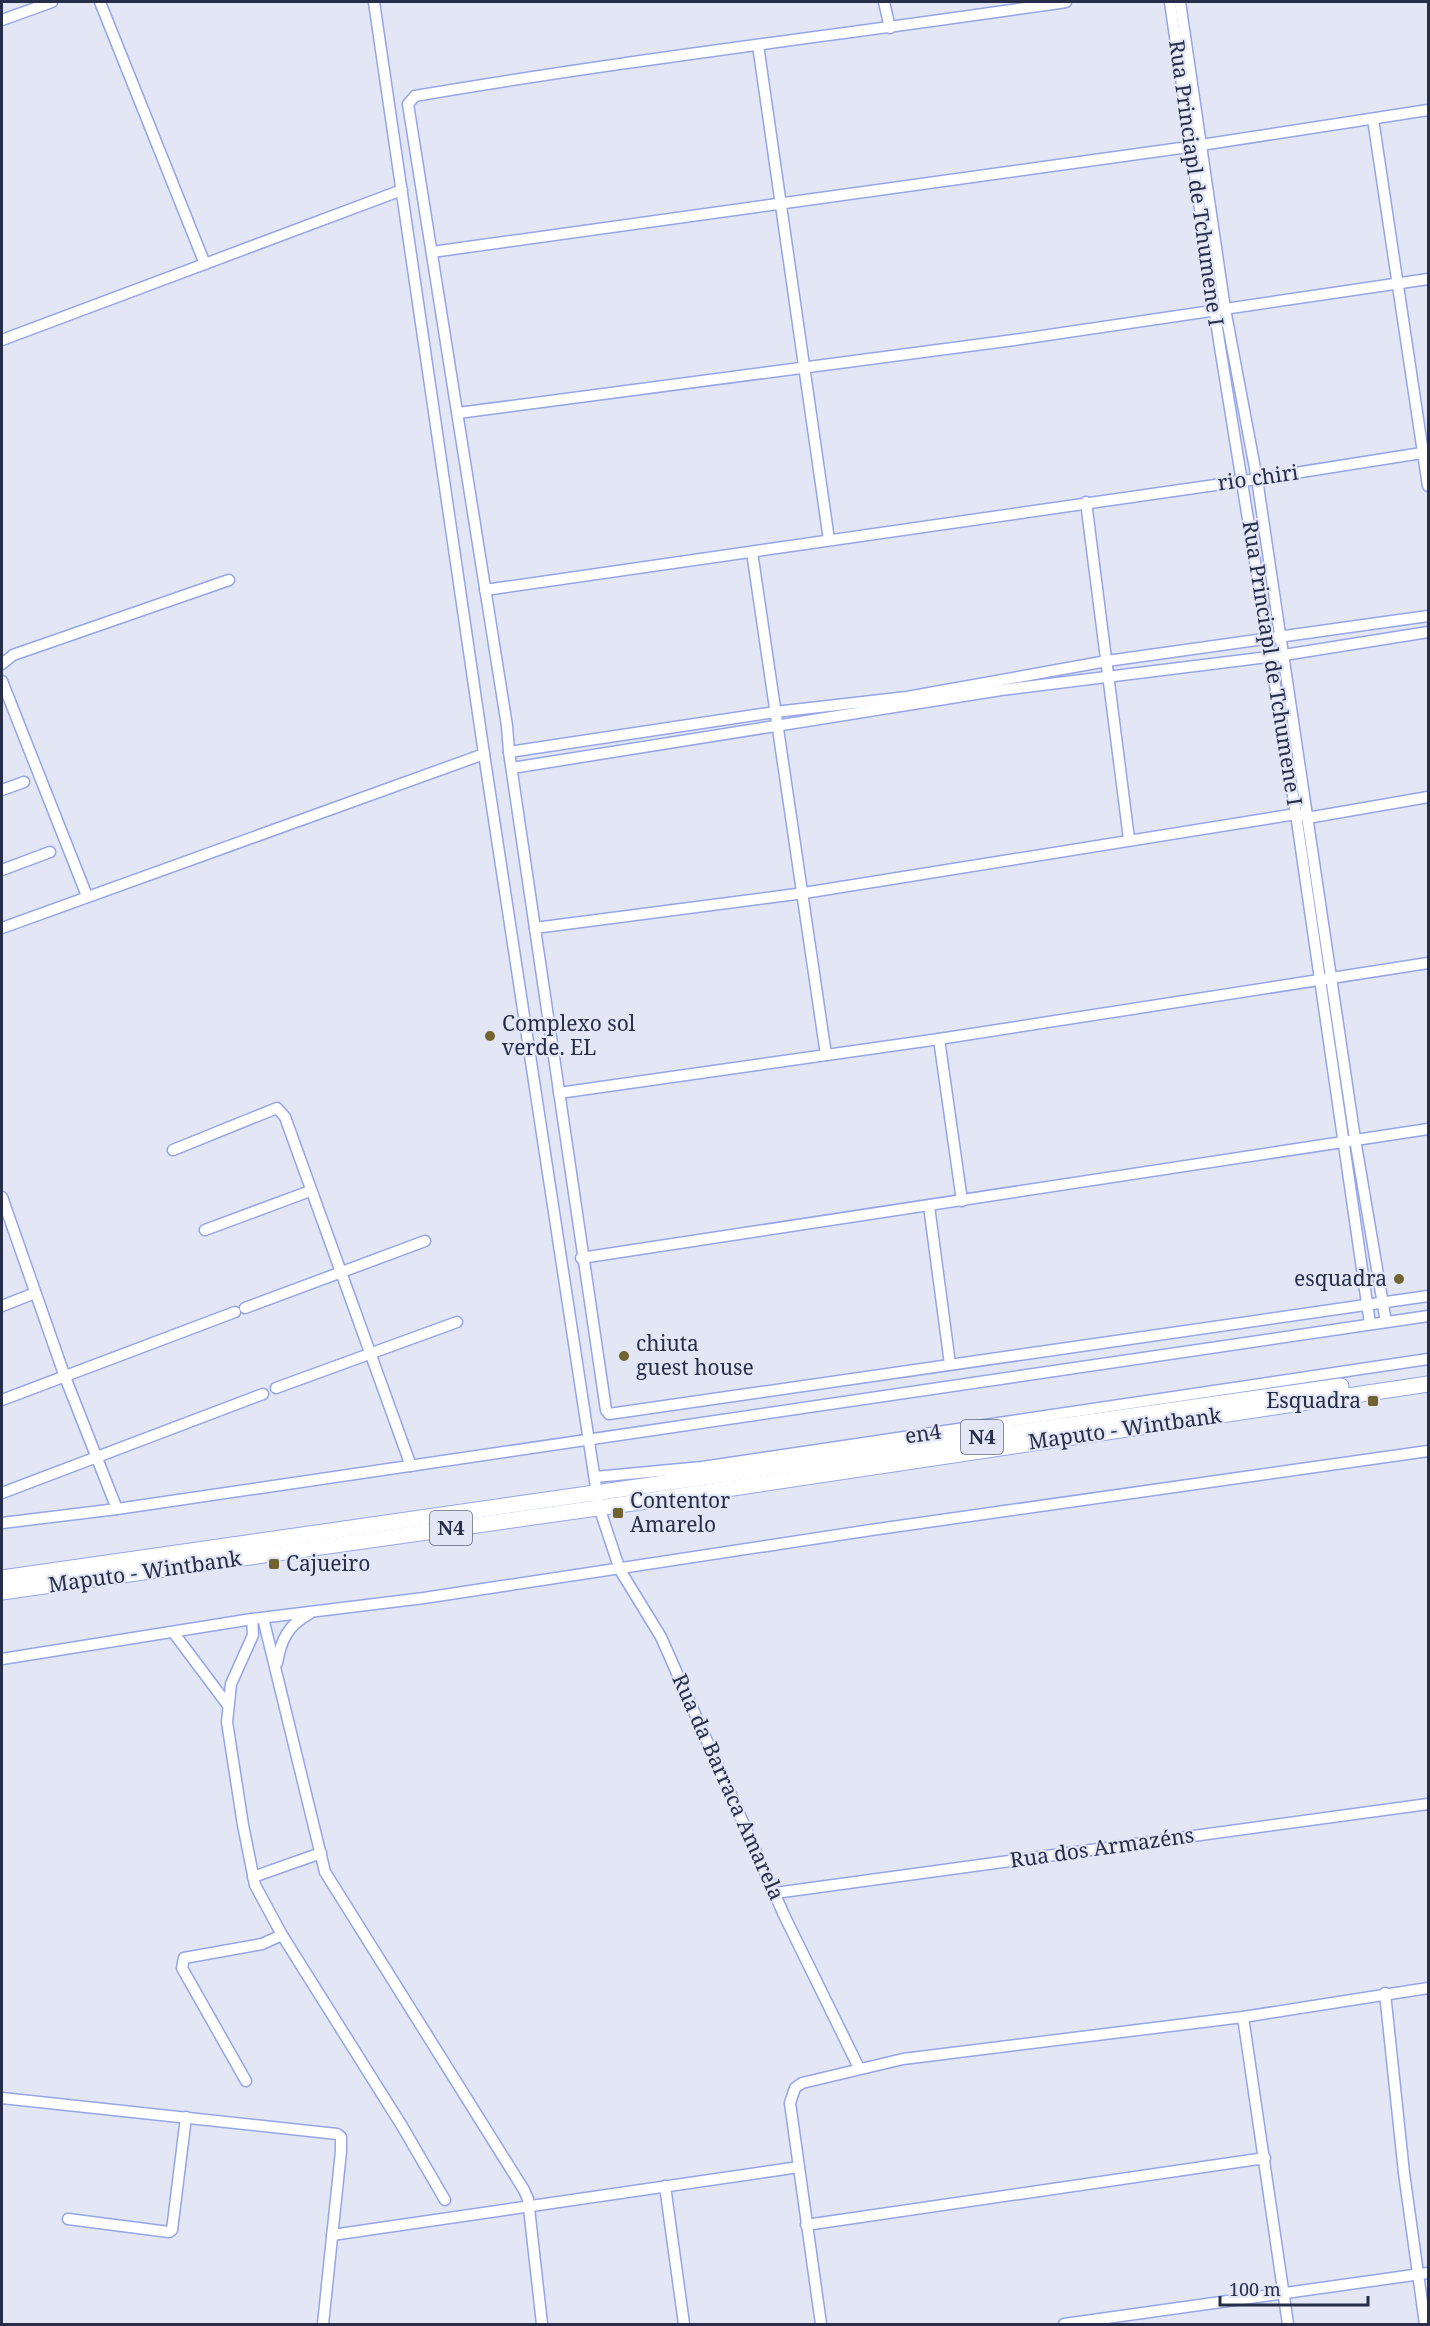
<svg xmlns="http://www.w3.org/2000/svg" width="1430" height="2326" font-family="'Noto Serif',serif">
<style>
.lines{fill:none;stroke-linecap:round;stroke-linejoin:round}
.minor-casing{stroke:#95a5e8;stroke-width:13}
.highway-casing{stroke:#95a5e8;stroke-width:17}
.minor{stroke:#fff;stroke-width:10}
.highway{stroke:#fff;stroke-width:15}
.poi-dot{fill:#726330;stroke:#e2e6f5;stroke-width:2}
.labels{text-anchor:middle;stroke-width:4.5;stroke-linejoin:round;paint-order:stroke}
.shield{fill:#e2e6f5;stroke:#5f657d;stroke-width:1.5}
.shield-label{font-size:20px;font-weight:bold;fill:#272e49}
.street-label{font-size:21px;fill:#272e49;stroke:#e2e6f5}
.poi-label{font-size:21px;fill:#272e49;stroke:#e2e6f5;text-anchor:start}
</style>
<rect width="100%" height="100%" fill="#e2e6f5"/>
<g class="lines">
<g class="minor-casing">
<g id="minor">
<polyline points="100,2 205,264"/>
<polyline points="374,2 484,754 599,1507 620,1570 661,1637 784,1915 859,2068"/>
<polyline points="884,2 890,28"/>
<path d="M1066 2C849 34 631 59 415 96L408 104 507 726 509 752 606 1410 609 1414 1428 1296"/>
<polyline points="1170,2 1219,341 1296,814 1370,1324"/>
<polyline points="1180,2 1225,309 1257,479 1355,1139 1386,1322"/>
<polyline points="2,20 52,2"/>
<polyline points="758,45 829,540"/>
<polyline points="1373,119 1428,486"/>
<polyline points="432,252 1188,147 1428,110"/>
<polyline points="2,340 402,190"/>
<polyline points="458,413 1014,340 1428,279"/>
<polyline points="1086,502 1129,839"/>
<polyline points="752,552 826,1055"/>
<polyline points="485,590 1257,479 1428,452"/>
<polyline points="2,664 13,655 229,580"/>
<polyline points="2,681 87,896"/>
<polyline points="509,752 775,712 907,697 1107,661 1428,616"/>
<polyline points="512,768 1001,690 1284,655 1428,632"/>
<polyline points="2,790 24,782"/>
<polyline points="2,870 50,852"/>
<polyline points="2,928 484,754"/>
<polyline points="535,928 804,893 1296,814 1313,817 1428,797"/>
<polyline points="939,1039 962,1201"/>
<polyline points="559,1093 939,1039 1428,963"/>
<polyline points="173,1150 277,1108 285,1117 411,1466"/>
<polyline points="2,1197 65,1377 117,1509"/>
<polyline points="929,1206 950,1364"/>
<polyline points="205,1230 310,1191"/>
<polyline points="581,1258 1428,1129"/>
<polyline points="2,1306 35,1293"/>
<polyline points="245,1308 425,1241"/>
<polyline points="276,1388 457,1322"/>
<polyline points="2,1400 235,1312"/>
<polyline points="595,1477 702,1467 1428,1359"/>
<polyline points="2,1493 263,1394"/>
<polyline points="2,1523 117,1509 1428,1316"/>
<polyline points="263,1618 325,1872 524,2190 528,2199 542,2324"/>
<polyline points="252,1619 253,1635 231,1684 227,1722 243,1825 255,1885 282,1935 402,2126 445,2200"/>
<polyline points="173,1632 227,1704"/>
<polyline points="2,1659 252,1619 424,1598 871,1530 1428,1451"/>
<path d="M277 1663C281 1640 288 1625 309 1614"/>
<polyline points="253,1877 321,1853"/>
<polyline points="775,1893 1428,1804"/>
<polyline points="1385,1993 1404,2173 1425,2324"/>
<polyline points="1243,2017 1288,2324"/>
<polyline points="246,2081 182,1968 184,1958 262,1944 282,1935"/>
<polyline points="2,2098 337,2134 341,2137 341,2151 323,2324"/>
<polyline points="665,2186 684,2324"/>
<polyline points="68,2219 169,2232 172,2230 186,2117"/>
<polyline points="806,2225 1265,2158"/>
<polyline points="332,2235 799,2167"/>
<polyline points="821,2324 790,2103 795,2088 802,2083 903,2059 1243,2017 1428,1988"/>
<polyline points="1064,2324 1428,2273"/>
</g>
</g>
<g class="highway-casing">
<g id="highway">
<polyline points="2,1578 1341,1386"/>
<polyline points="2,1592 640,1502 1428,1384"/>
</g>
</g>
<use href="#minor" class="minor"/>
<use href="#highway" class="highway"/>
</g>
<g class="poi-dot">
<circle cx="490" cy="1036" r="6"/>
<circle cx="1399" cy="1279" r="6"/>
<circle cx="624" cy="1356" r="6"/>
<rect x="1367" y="1395" width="12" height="12" rx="3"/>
<rect x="612" y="1507" width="12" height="12" rx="3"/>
<rect x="268" y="1558" width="12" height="12" rx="3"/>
</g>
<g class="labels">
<g class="shield">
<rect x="961" y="1420" width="42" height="34" rx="4.5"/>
<rect x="430" y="1511" width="42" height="34" rx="4.5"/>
</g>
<g class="shield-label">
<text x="982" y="1444">N4</text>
<text x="451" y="1535">N4</text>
</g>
<g class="street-label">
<text transform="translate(1196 183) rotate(82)" y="7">Rua Princiapl de Tchumene I</text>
<text transform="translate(1258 478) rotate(-8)" y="7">rio chiri</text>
<text transform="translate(1272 663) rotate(81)" y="7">Rua Princiapl de Tchumene I</text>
<text transform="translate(1125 1429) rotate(-8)" y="7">Maputo - Wintbank</text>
<text transform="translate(923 1434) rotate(-8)" y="7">en4</text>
<text transform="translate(145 1572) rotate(-8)" y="7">Maputo - Wintbank</text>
<text transform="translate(728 1787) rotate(66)" y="7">Rua da Barraca Amarela</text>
<text transform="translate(1102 1848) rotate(-8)" y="7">Rua dos Armazéns</text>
</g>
<g class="poi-label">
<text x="502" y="1031">Complexo sol<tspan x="502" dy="24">verde. EL</tspan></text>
<text x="1387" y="1286" text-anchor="end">esquadra</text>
<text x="636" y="1351">chiuta<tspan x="636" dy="24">guest house</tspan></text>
<text x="1361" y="1408" text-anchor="end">Esquadra</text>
<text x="630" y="1508">Contentor<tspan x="630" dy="24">Amarelo</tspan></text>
<text x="286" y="1571">Cajueiro</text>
</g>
</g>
<rect width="1430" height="2326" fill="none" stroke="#272e49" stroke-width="6"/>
<path d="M1220 2296v9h148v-9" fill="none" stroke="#272e49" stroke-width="3"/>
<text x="1229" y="2296" font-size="18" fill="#272e49" stroke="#e2e6f5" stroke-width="4.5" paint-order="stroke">100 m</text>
</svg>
